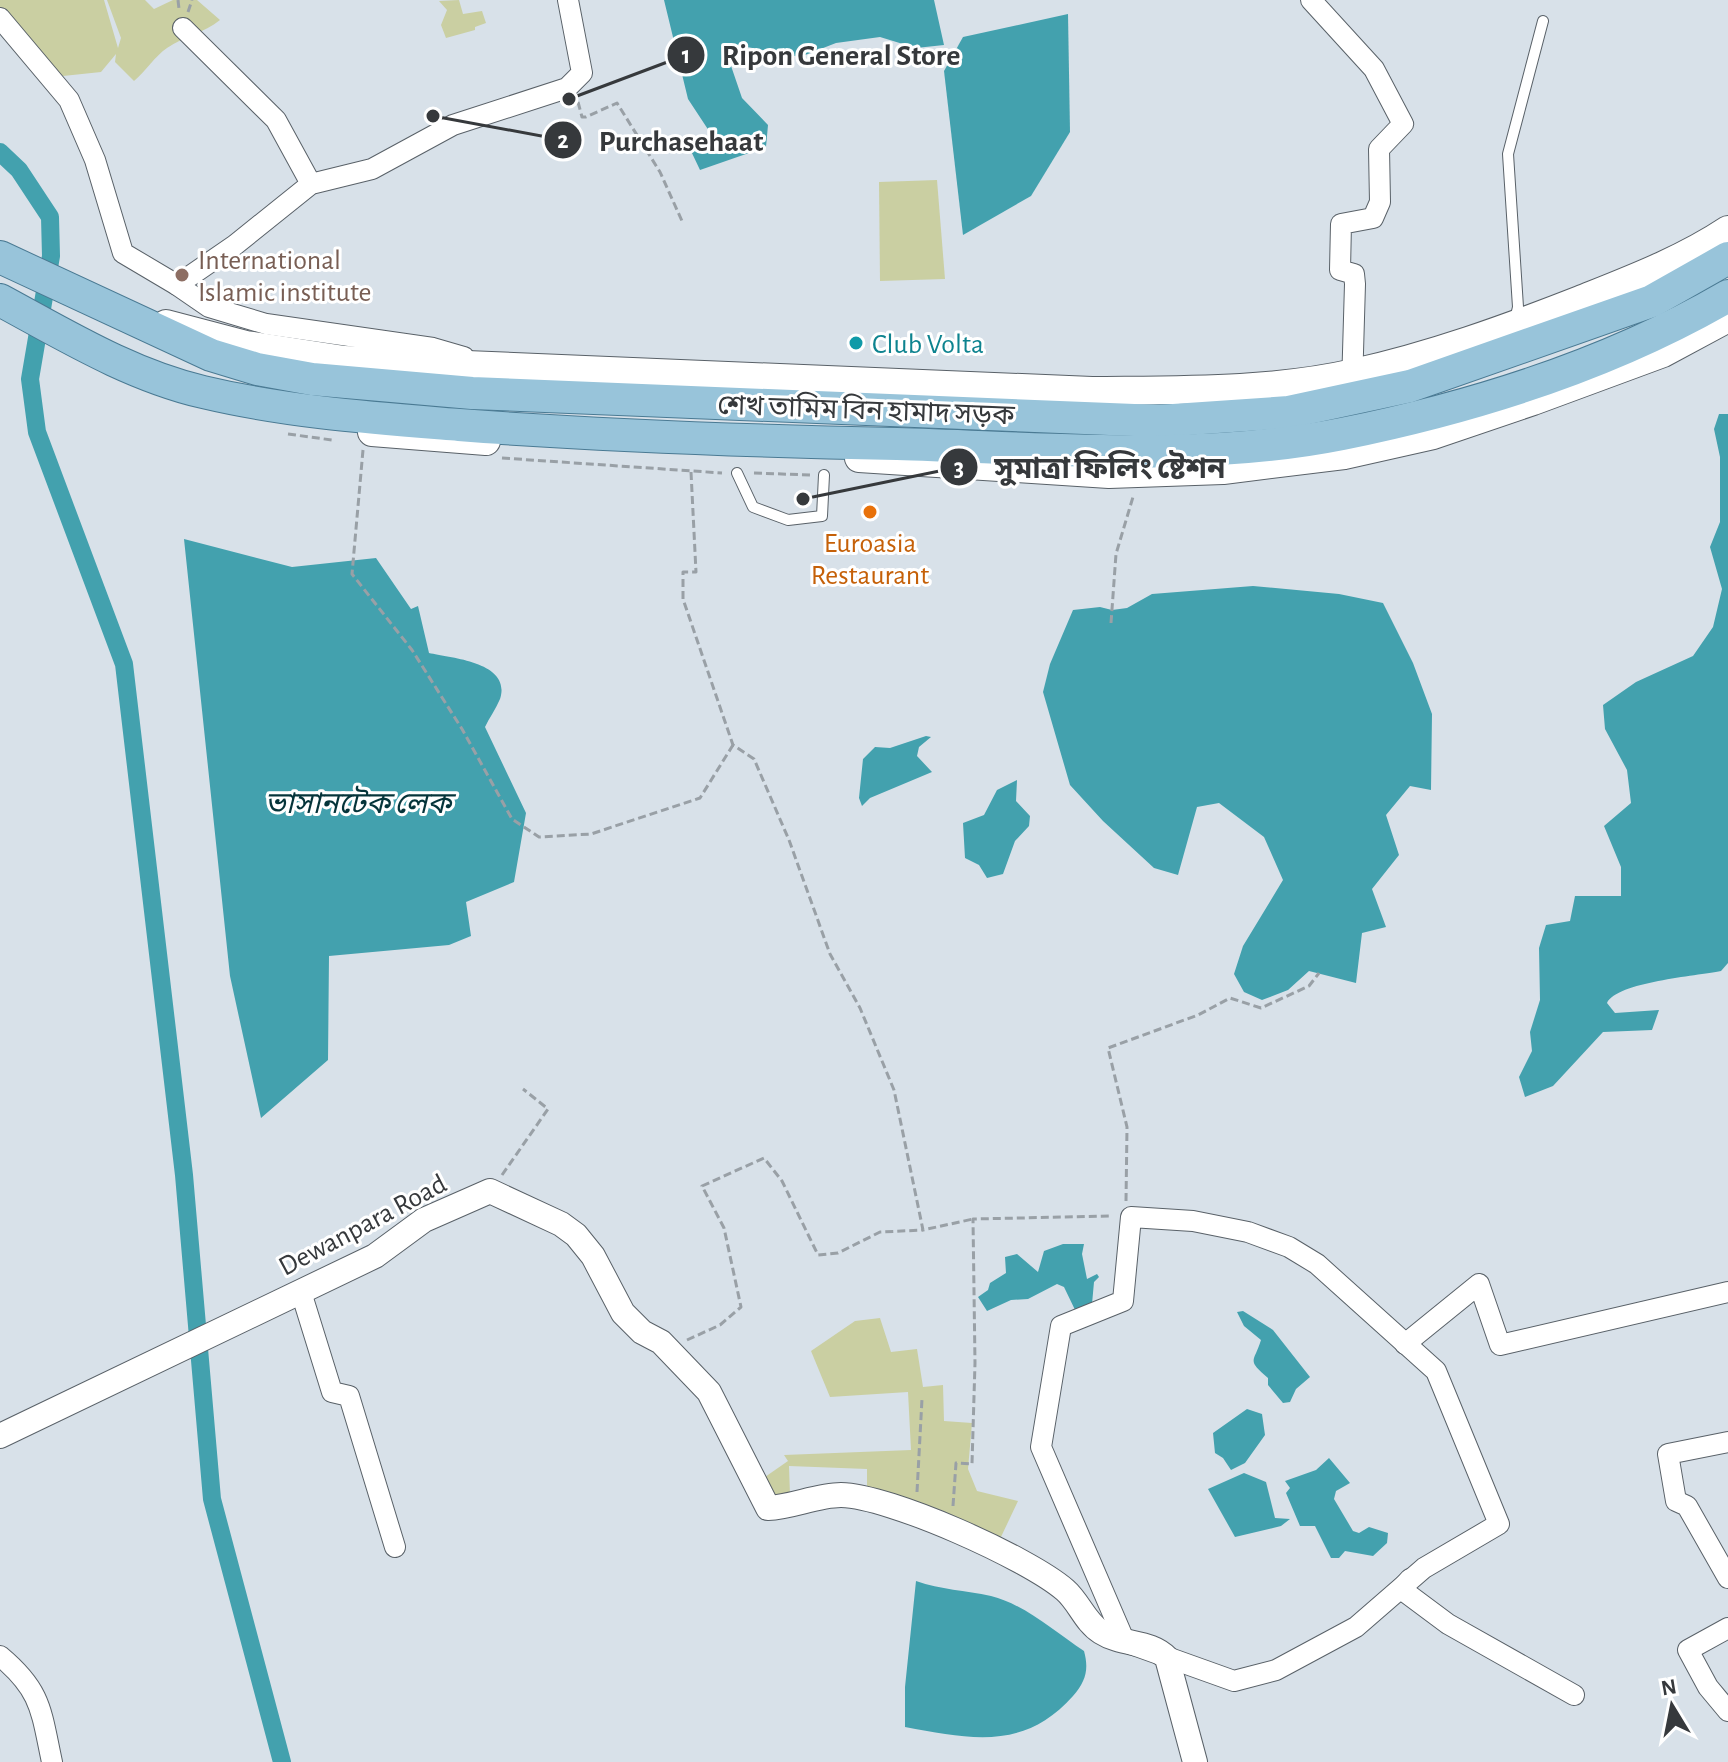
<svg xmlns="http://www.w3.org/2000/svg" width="1728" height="1762" font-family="'Alegreya Sans','Noto Sans Bengali',sans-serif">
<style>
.green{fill:#cacfa2}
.water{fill:#43a1ae}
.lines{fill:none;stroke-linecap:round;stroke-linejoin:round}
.canal{stroke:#43a1ae;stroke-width:18}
.service-casing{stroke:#596168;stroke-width:12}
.minor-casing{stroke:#596168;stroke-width:22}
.tertiary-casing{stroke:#596168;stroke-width:26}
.secondary-casing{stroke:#596168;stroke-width:30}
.primary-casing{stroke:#4a7a93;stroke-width:34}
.path{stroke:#99a0a6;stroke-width:3;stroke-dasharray:8 4;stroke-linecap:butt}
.service{stroke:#fff;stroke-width:10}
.minor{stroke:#fff;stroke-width:20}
.tertiary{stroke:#fff;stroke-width:24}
.secondary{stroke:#fff;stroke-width:28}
.primary{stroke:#98c4da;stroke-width:32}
.education-dot{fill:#8d6e63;stroke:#fff;stroke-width:3}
.culture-dot{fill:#0f9aa8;stroke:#fff;stroke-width:3}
.food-dot{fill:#e8710a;stroke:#fff;stroke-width:3}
.labels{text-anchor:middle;stroke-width:6;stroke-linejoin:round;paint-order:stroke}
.education-label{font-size:28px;fill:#785e54;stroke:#fff;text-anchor:start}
.culture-label{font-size:28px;fill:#0d838f;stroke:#fff;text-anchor:start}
.street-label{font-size:28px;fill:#36393c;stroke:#fff}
.food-label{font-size:28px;fill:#c56008;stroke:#fff}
.water-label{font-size:30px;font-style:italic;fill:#05343a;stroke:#fff}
.leader{fill:none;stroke:#36393c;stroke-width:3}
.callout-dot{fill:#36393c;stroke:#fff;stroke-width:3}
.mark-label{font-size:24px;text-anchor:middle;font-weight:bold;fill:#fff}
.callout-label{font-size:30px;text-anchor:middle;font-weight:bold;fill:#36393c;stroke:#fff;stroke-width:6;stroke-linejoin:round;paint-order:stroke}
</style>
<rect width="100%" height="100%" fill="#d8e1e9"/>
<g class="green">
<path d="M0 0H104L118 48 121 38 107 0H145L154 9 173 0H197L220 20C204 33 184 36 167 48 155 56 146 71 134 81L115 62 116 54 101 72 63 76 0 11Z"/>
<polygon points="459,0 463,14 482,11 486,23 475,27 475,30 446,38 441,25 447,10 439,1"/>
<polygon points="937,180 945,279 880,281 879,182"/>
<polygon points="880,1318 891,1352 917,1349 923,1387 943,1385 944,1421 972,1423 968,1469 977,1491 1018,1501 1000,1539 941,1510 867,1488 867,1469 789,1466 790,1495 774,1496 765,1477 788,1461 784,1455 911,1450 908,1392 830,1397 811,1351 855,1321"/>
</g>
<g class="water">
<polygon points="664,0 934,0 944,45 916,48 880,37 836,43 800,57 742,46 729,60 742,98 768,125 766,147 700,170 691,151 713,137 688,99"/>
<polygon points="1068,14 1070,132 1031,196 963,235 944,71 963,37"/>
<path d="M1719 414H1728V963L1721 971C1696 976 1617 982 1607 1003L1615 1013 1659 1010 1652 1030 1603 1032 1553 1086 1525 1097 1519 1077 1532 1051 1530 1032 1540 1000 1539 948 1546 925 1570 921 1575 896H1621V867L1604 826 1631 803 1627 770 1605 729 1603 705 1636 682 1693 656 1713 627 1722 589 1710 547 1720 522V457L1714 429Z"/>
<path d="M184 539 292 567 376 558 411 609 418 606 429 653C451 658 512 662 500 699 496 709 489 718 485 727L526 813 514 882 466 902 471 936 449 945 329 956 328 1060 261 1118 230 976Z"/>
<polygon points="1253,586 1339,594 1383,603 1413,663 1432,714 1431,790 1410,786 1386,815 1399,855 1372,889 1386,927 1362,933 1356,983 1309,971 1288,990 1262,1000 1244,992 1234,974 1243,946 1283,880 1264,837 1219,803 1197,807 1178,875 1154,868 1103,821 1070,785 1043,692 1050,664 1073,610 1100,607 1112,610 1127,608 1152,594"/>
<polygon points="926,736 931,737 919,747 917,756 932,772 870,798 862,806 859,798 863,759 875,747 890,748"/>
<polygon points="1017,780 1016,801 1030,816 1029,826 1015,841 1003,874 987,878 979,865 965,858 963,823 984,815 997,790"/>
<polygon points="1063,1244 1084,1244 1082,1254 1087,1279 1097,1274 1099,1277 1094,1282 1092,1304 1077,1314 1064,1287 1057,1284 1028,1299 1011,1300 987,1311 978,1297 988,1290 990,1283 1006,1273 1005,1257 1017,1254 1038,1272 1044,1251"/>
<path d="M1243 1311 1273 1330 1310 1377 1296 1389 1290 1402 1283 1403 1268 1385V1378C1246 1359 1254 1363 1261 1340L1244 1326 1237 1312Z"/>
<polygon points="1247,1409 1262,1414 1265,1435 1245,1463 1231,1470 1223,1458 1215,1453 1213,1433"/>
<polygon points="1329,1458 1350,1483 1336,1491 1334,1499 1353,1531 1359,1533 1369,1527 1388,1533 1387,1543 1373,1556 1345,1551 1339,1558 1331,1558 1315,1526 1300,1526 1286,1493 1290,1488 1285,1481 1316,1470"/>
<polygon points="1244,1473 1266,1482 1275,1518 1290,1519 1281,1526 1235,1537 1208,1489"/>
<path d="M916 1581C941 1590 965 1590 991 1596 1024 1604 1055 1632 1084 1651 1089 1669 1086 1681 1073 1696 1024 1751 971 1739 905 1727V1687Z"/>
</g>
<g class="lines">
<polyline class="canal" points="0,152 19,170 50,217 51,256 30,379 37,432 124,664 184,1175 212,1499 282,1762"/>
<g class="service-casing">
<g id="service">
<polyline points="1515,320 1518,307 1508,154 1543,21"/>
<polyline points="737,473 753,507 788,520 822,516 824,475"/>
</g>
</g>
<g class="minor-casing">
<g id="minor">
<polyline points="1311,0 1374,69 1403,124 1379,149 1380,202 1373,218 1341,224 1340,270 1354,274 1355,284 1352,386"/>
<polyline points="0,18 69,100 95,160 123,253 177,285"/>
<polyline points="183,28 276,120 311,184"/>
<polyline points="464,357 433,348 266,324 209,307 177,285 235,245 311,184 372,169 453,125 567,88 582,73 568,0"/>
<polygon points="1131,1217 1193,1221 1248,1232 1289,1247 1317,1264 1436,1371 1499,1524 1424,1568 1356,1627 1276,1670 1234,1681 1125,1642 1041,1447 1061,1326 1123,1301"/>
<polyline points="301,1292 332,1392 349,1396 395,1547"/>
<polyline points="1405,1344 1479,1284 1500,1345 1728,1292"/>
<polyline points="1728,1442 1668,1454 1676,1501 1687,1506 1728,1578"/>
<polyline points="1410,1579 1401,1589 1448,1624 1574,1695"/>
<polyline points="1728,1628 1688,1650 1708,1687 1728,1711"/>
<path d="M0 1656C42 1691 41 1711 52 1762"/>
</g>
</g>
<g class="tertiary-casing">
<path id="tertiary" d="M0 1436 375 1256 424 1220 490 1191 561 1224 576 1235 593 1256 623 1313 642 1332 661 1342 709 1392 768 1508C792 1507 817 1495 841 1495 890 1496 1028 1558 1065 1590 1079 1602 1085 1622 1101 1632 1123 1646 1150 1640 1167 1658L1195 1762"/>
</g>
<g class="secondary-casing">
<g id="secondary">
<path d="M166 324 246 345 344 360 1092 391C1177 390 1271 392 1354 373 1431 356 1506 329 1580 300 1630 280 1683 260 1728 230"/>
<polyline points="372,432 486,441"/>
<polyline points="859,458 1109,474 1223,470 1344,455 1433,435 1533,401 1663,353 1728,318"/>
</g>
</g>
<g class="primary-casing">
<g id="primary">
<polyline points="0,257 211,355 257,369 312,379 472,393 1159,421 1289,412 1410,386 1652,301 1728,258"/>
<path d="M0 300C65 335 130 375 203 392 287 412 373 418 459 425 605 436 751 441 897 444 1044 448 1197 463 1342 434 1475 407 1611 364 1728 296"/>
</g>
</g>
<g class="path">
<polyline points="178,0 179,9"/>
<polyline points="188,12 192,0"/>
<polyline points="578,102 582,117 586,117 617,103 660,172 682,221"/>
<polyline points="288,434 332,440"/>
<polyline points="363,450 352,574 412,650 462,729 512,819 539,837 591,834 700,798 733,745"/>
<polyline points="502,458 722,473"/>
<polyline points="691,472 696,572 683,572 683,599 733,745 754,759 789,840 830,954 860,1008 894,1090 923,1230 973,1219"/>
<polyline points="754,473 810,475"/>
<polyline points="1111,623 1116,554 1133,497"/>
<polyline points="502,1175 548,1109 523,1089"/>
<polyline points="1126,1201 1127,1127 1108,1048 1198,1015 1230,998 1261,1008 1309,986 1319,973"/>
<polyline points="687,1340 720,1325 741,1307 724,1228 702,1186 764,1158 782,1181 818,1255 838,1253 880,1232 923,1230"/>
<polyline points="917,1492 922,1399"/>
<polyline points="953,1506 956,1463 972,1464 975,1363 973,1219 1112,1216"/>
</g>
<use href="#service" class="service"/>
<use href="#minor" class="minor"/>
<use href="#tertiary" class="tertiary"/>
<use href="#secondary" class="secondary"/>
<use href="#primary" class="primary"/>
</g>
<circle class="education-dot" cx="182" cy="275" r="8"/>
<circle class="culture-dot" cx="856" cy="343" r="8"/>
<circle class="food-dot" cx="870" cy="512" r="8"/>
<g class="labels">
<g class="education-label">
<text x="198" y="269">International<tspan x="198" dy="32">Islamic institute</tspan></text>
</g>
<g class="culture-label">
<text x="872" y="353">Club Volta</text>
</g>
<g class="street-label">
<text transform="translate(866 409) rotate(2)" y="10">শেখ তামিম বিন হামাদ সড়ক</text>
<text transform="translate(362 1224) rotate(-28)" y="10">Dewanpara Road</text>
</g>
<g class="food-label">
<text x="870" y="552">Euroasia<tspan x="870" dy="32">Restaurant</tspan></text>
</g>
<g class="water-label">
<text x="358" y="813">ভাসানটেক লেক</text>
</g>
</g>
<path class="leader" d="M569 99L686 55M433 116L563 140M803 499L959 467"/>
<g class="callout-dot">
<circle cx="569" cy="99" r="8"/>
<circle cx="433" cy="116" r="8"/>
<circle cx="803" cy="499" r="8"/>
<circle cx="686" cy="55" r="20"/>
<circle cx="563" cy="140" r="20"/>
<circle cx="959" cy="467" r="20"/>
</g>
<g class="mark-label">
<text x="686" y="63">1</text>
<text x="563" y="148">2</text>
<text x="959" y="476">3</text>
</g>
<g class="callout-label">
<text x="841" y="65">Ripon General Store</text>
<text x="681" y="151">Purchasehaat</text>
<text x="1110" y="478">সুমাত্রা ফিলিং ষ্টেশন</text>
</g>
<g transform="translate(1672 1706) rotate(350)" stroke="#ffffff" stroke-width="6" paint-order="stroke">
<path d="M0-6L14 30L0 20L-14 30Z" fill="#36393c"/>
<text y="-12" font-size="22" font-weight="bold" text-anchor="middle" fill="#36393c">N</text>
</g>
</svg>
